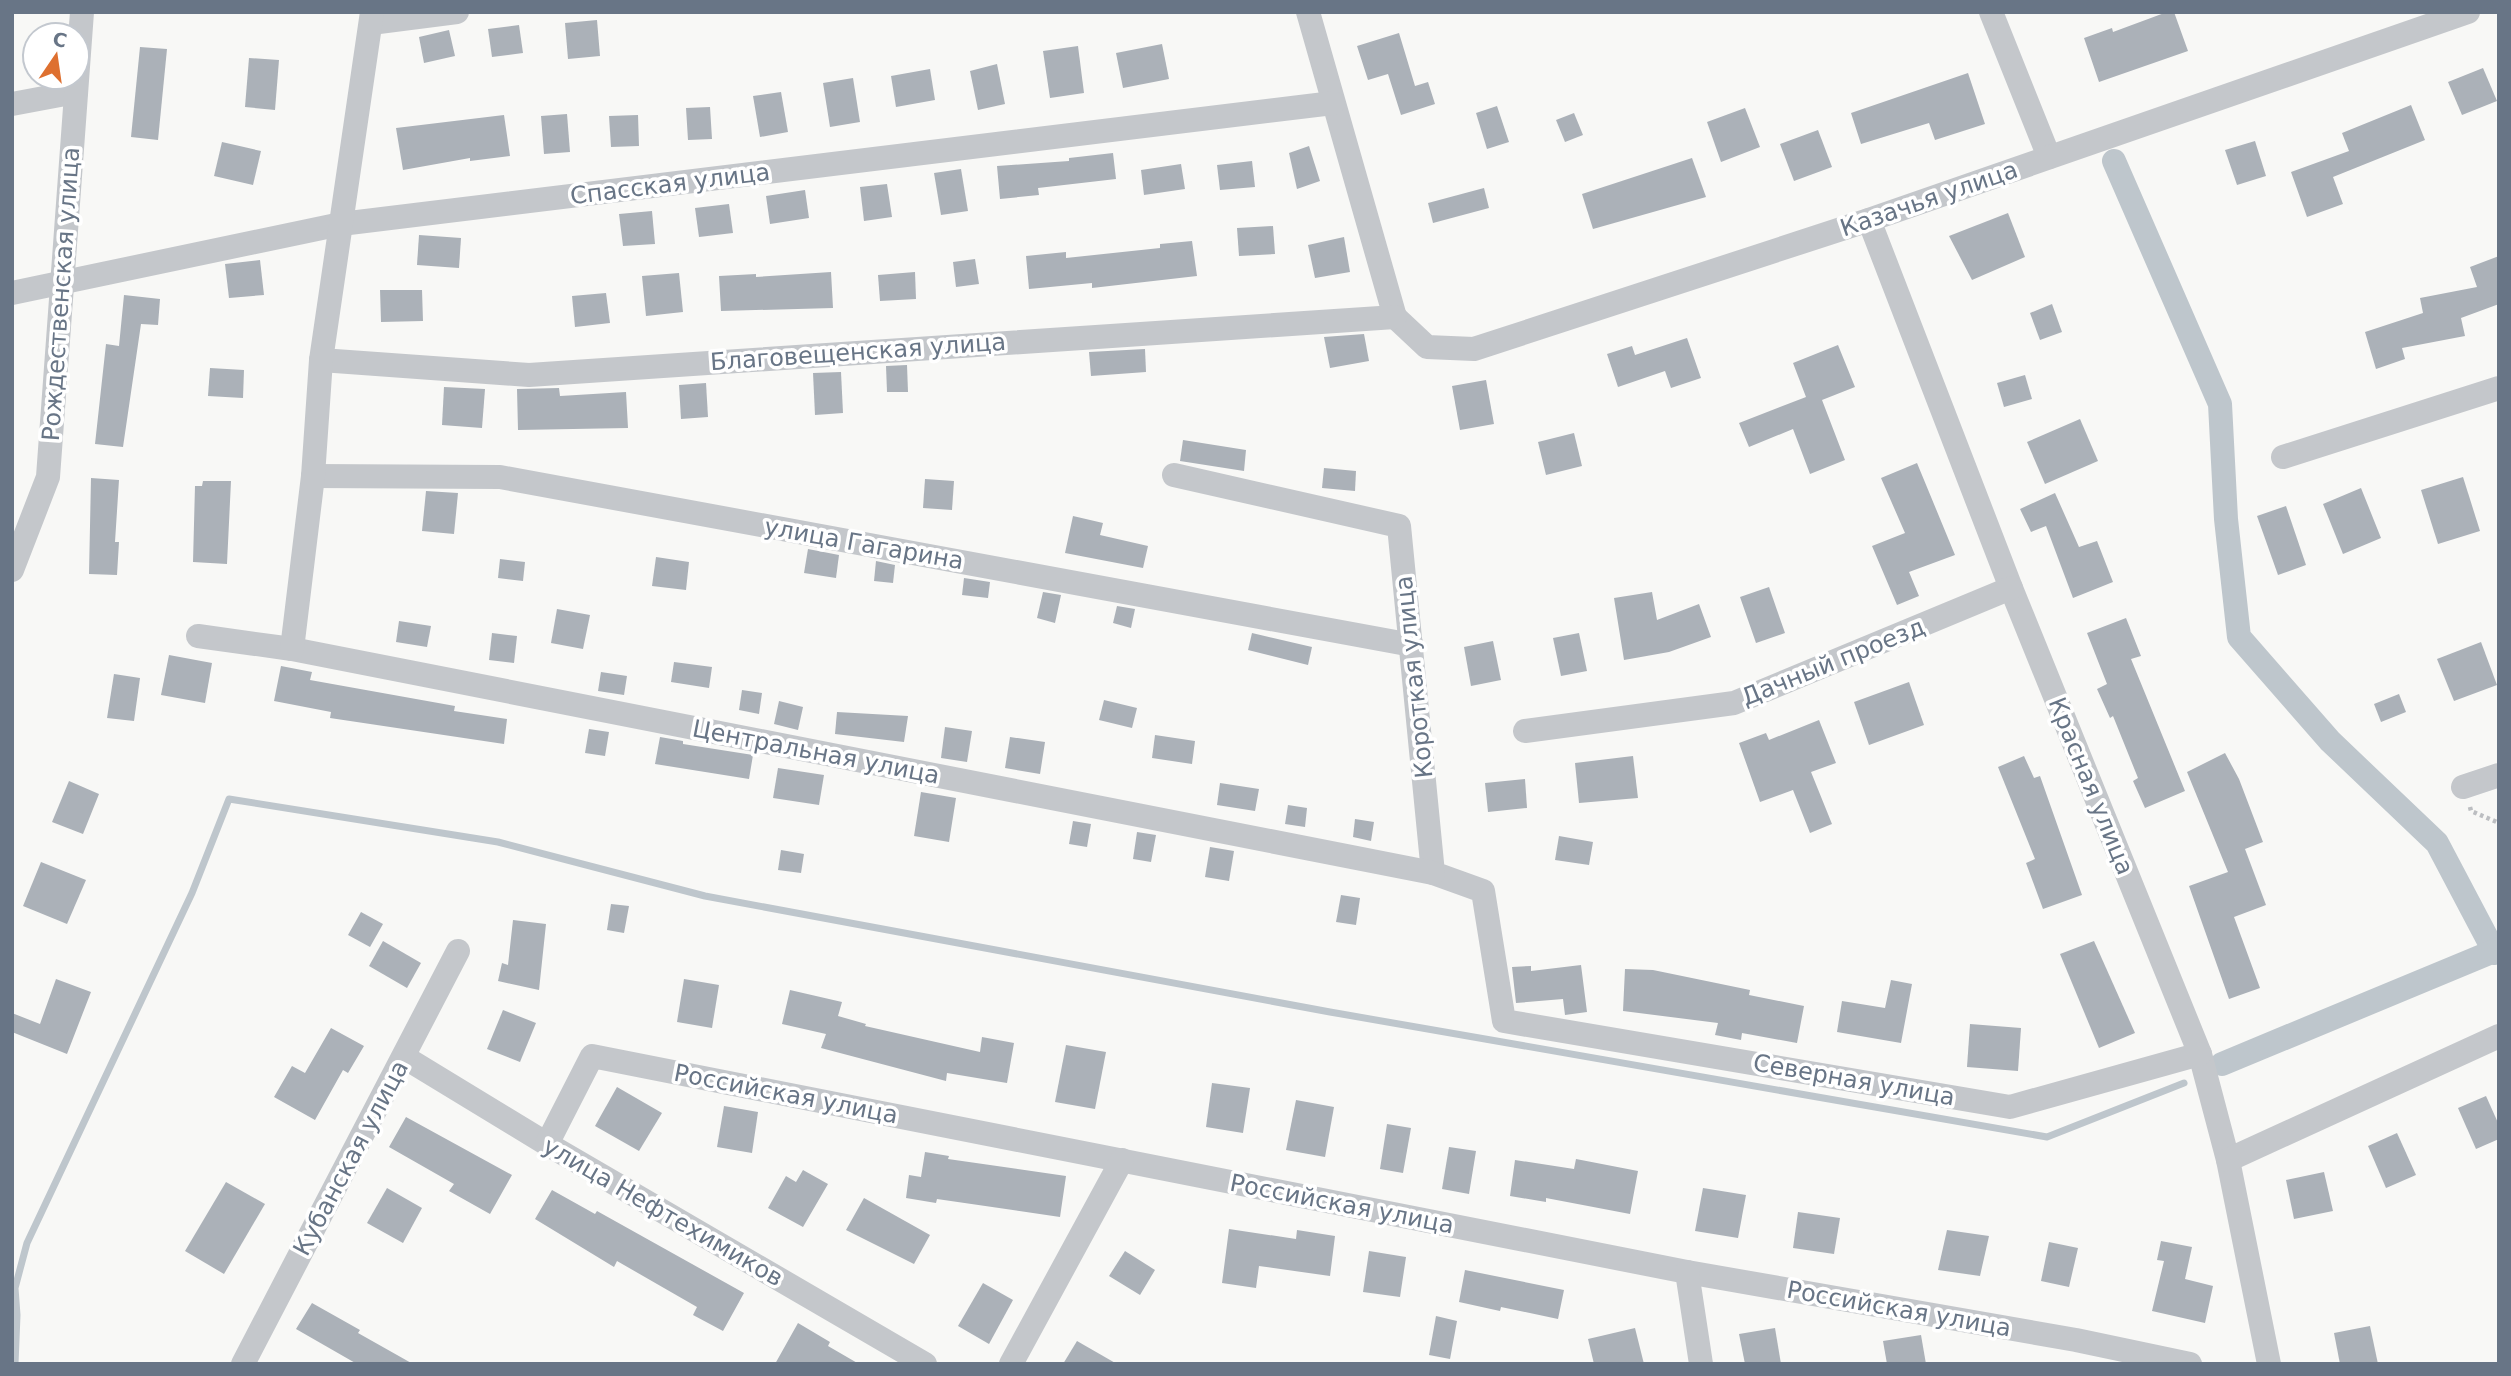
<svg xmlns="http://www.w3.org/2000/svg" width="2511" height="1376" font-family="'DejaVu Sans',sans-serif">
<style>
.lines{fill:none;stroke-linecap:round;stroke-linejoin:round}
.stream{stroke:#bec6cc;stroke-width:7}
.canal{stroke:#bec6cc;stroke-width:24}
.building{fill:#abb1b8}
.path{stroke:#bcbec1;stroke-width:4.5;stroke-dasharray:3.5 3.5;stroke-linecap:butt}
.minor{stroke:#c4c7cb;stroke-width:24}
.labels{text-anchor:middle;stroke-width:7;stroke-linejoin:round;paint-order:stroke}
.street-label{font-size:24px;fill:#687586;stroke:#fff}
</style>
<rect width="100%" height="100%" fill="#f8f8f6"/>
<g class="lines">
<polyline class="stream" points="15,1364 17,1315 15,1288 27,1243 192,893 229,799 498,842 705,896 1330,1012 2047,1137 2184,1083"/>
<g class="canal">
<polyline points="2114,161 2220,404 2226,519 2239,637 2330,741 2437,843 2495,953"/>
<polyline points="2222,1064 2499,949"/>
</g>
</g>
<g class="building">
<polygon points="2167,12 2174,12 2188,51 2099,82 2084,38 2112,28 2113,32"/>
<polygon points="597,20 600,56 568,59 565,23"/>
<polygon points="519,25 523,53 492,57 488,29"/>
<polygon points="449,30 455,56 424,63 419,37"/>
<polygon points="1399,33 1415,86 1428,82 1435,104 1401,115 1388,74 1368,80 1357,46"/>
<polygon points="1162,44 1169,79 1123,88 1116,53"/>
<polygon points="1078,46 1084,93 1050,98 1043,51"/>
<polygon points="140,47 167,49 158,140 131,137"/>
<polygon points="249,58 279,60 275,110 245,107"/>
<polygon points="997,64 1005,104 978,110 970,71"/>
<polygon points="2483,68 2497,101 2462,115 2448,82"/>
<polygon points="930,69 935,100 896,107 891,76"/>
<polygon points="1968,73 1985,124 1935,140 1929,123 1861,144 1851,113"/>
<polygon points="853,78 860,122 830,127 823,83"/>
<polygon points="781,92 788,132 760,137 753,96"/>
<polygon points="2411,105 2425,140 2333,177 2343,204 2307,217 2291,172 2349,151 2342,133"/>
<polygon points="1497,106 1509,142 1487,149 1476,113"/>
<polygon points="710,107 712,139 688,140 686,108"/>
<polygon points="1745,108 1760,147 1721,162 1707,122"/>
<polygon points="1574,113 1583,135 1565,142 1556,120"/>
<polygon points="567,114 570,152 544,154 541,116"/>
<polygon points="504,115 510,156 470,161 470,158 403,170 396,128"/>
<polygon points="638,115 639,146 611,147 609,116"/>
<polygon points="1818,130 1832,167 1794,181 1780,144"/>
<polygon points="2255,141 2266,176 2237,185 2225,150"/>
<polygon points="222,142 261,151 253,185 214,176"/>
<polygon points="1309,146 1320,181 1297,189 1289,153"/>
<polygon points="1113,153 1116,179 1038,188 1039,195 1000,199 997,166 1069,161 1069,158"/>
<polygon points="1692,158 1706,197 1593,229 1582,194"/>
<polygon points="1252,161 1255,187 1220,190 1217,165"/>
<polygon points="1181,164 1185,189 1144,195 1141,170"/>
<polygon points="961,169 968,211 941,215 934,173"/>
<polygon points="887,184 892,217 864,221 860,187"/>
<polygon points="1484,188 1489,208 1433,223 1428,203"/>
<polygon points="805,190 809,218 770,224 766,196"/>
<polygon points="729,204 733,233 699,237 695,208"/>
<polygon points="652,211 655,244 623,246 619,214"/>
<polygon points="2008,213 2025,257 1972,280 1949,236"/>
<polygon points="1273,226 1275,254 1239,256 1237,228"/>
<polygon points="419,235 461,238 459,268 417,265"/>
<polygon points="1344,237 1350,272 1315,278 1308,245"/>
<polygon points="1192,241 1197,276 1092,288 1092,283 1029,289 1026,256 1066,252 1066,258 1160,248 1160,244"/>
<polygon points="2499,256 2499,304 2461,318 2465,336 2402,348 2405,359 2376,369 2365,332 2423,313 2420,298 2477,287 2470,267"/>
<polygon points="975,259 979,284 956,287 953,262"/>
<polygon points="260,260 264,295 229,298 225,264"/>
<polygon points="831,272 833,308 721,311 719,276 756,274 756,277"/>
<polygon points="915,272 916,299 880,301 878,275"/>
<polygon points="679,273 683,312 646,316 642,276"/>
<polygon points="380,290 422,290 423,321 381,322"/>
<polygon points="606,293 610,323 575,327 572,296"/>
<polygon points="124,295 160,299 158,325 141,324 123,447 95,444 106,344 119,346"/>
<polygon points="2052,304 2062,332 2040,340 2030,313"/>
<polygon points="1364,334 1369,361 1330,368 1324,337"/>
<polygon points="1687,338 1701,378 1671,388 1665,371 1618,387 1607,354 1632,346 1635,355"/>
<polygon points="1838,345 1855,387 1822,400 1845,460 1810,474 1793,429 1749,447 1739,423 1806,397 1793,363"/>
<polygon points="1145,349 1146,372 1091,376 1089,352"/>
<polygon points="907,365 908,392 887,392 886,366"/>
<polygon points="210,368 244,370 243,398 208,396"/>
<polygon points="841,372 843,413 815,415 813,373"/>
<polygon points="2025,375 2032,399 2004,407 1997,383"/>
<polygon points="1486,380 1494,424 1460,430 1452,386"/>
<polygon points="706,383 708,417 681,419 679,385"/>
<polygon points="444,387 485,389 482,428 442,425"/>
<polygon points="559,388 560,396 626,392 628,428 518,430 517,389"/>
<polygon points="2080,419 2098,461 2045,484 2027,442"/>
<polygon points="1574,433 1582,466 1546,475 1538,442"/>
<polygon points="1183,440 1246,450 1244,471 1180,461"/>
<polygon points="1917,463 1955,555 1909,572 1919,596 1897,605 1872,546 1905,533 1881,478"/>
<polygon points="1324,468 1356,471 1355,491 1322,488"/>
<polygon points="2463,477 2480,531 2438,544 2421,490"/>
<polygon points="91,478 119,480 115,542 119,542 117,575 89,574"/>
<polygon points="925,479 954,481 952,510 923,508"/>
<polygon points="203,481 231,481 227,564 193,562 195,486 202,486"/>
<polygon points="2361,488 2381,538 2343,554 2323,504"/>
<polygon points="426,491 458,493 454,534 422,531"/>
<polygon points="2055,493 2079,547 2097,541 2113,582 2073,598 2046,526 2031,532 2020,509"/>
<polygon points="2286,506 2306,565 2278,575 2257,516"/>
<polygon points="1073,516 1103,523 1100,535 1148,546 1143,568 1065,553"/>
<polygon points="808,549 839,555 836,578 804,573"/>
<polygon points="656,557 689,562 686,590 652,586"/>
<polygon points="500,559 525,562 523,581 498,578"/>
<polygon points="876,561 895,565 893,583 874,581"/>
<polygon points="964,578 990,582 988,598 962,595"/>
<polygon points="1769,587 1785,633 1756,643 1740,597"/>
<polygon points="1043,592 1061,595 1055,623 1037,618"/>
<polygon points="1652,592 1657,620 1699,604 1711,637 1669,652 1624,660 1614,598"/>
<polygon points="1117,606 1135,609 1131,628 1113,623"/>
<polygon points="557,609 590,615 583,649 551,643"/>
<polygon points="2126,618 2141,656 2131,659 2185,791 2145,808 2133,781 2138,778 2113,716 2110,718 2097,689 2107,684 2087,633"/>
<polygon points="399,621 431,626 427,647 396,642"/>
<polygon points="492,633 517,636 514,663 489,660"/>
<polygon points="1252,633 1312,647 1308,665 1248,650"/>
<polygon points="1579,633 1587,671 1561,676 1553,638"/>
<polygon points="1493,641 1501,680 1471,686 1464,647"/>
<polygon points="2481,642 2497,685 2454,701 2437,659"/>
<polygon points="169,655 212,663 205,703 161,695"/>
<polygon points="674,662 712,667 709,688 671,682"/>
<polygon points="281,666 312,672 310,680 455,706 454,711 507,719 504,744 330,718 331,712 274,701"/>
<polygon points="601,672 627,676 624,695 598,691"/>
<polygon points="114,674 140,678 134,721 107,718"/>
<polygon points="1909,682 1924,725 1869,745 1854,702"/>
<polygon points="742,690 762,693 759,714 739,710"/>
<polygon points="2399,694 2406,712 2381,722 2374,704"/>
<polygon points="1104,700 1137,708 1132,728 1099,720"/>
<polygon points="779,701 803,707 798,730 774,724"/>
<polygon points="837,712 908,716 904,742 835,734"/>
<polygon points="1819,720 1836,763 1811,772 1832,824 1810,833 1793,790 1760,802 1739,743 1766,733 1769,740"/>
<polygon points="945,727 972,731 967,762 941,758"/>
<polygon points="589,729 609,732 605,756 585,753"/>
<polygon points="1155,735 1195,741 1192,764 1152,758"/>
<polygon points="660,737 683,741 683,744 753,755 749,779 655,764"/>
<polygon points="1010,737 1045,742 1040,774 1005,768"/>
<polygon points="2225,753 2239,779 2263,842 2245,849 2266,905 2234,917 2260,988 2229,999 2189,886 2228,872 2187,772"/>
<polygon points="1633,756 1638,798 1579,803 1575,763"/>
<polygon points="2024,756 2034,778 2040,776 2082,895 2043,909 2026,863 2035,859 1998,767"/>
<polygon points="778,768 824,775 819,805 773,798"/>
<polygon points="1525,779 1527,808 1488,812 1485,783"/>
<polygon points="69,781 99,794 83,834 52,822"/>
<polygon points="1220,783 1259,789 1255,811 1217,805"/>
<polygon points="921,792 956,798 949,842 914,836"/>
<polygon points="1288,805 1307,808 1305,827 1285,824"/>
<polygon points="1355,819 1374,822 1371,841 1353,837"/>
<polygon points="1073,821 1091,824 1087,847 1069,844"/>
<polygon points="1137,832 1156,835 1151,862 1133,859"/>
<polygon points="1559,836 1593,842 1589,865 1555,860"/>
<polygon points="1210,847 1234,851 1229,881 1205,877"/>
<polygon points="781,850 804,854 801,873 778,870"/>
<polygon points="41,862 86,880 67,924 23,906"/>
<polygon points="1341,895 1360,898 1356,925 1336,922"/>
<polygon points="611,904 629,906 624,933 607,930"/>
<polygon points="361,912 383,924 370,947 348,935"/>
<polygon points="513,920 546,924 539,990 498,981 502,963 508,965"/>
<polygon points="383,941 421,963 407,988 369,966"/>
<polygon points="2094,941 2135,1033 2099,1048 2060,954"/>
<polygon points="1581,965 1587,1012 1565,1015 1563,999 1516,1003 1512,967 1531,966 1531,971"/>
<polygon points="1625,969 1653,970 1750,990 1749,995 1804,1006 1797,1043 1742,1033 1741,1040 1715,1035 1718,1023 1623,1011"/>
<polygon points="56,979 91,992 67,1054 12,1032 12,1013 40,1024"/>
<polygon points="684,979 719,985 712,1028 677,1022"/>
<polygon points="1891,980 1912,984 1901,1043 1837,1032 1842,1001 1885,1008"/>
<polygon points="790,990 842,1002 838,1016 866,1024 865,1026 980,1052 982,1037 1014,1043 1007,1083 947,1073 946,1081 821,1048 826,1034 782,1024"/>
<polygon points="503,1010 536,1023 520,1062 487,1049"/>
<polygon points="1970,1024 2021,1028 2018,1071 1967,1067"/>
<polygon points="331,1028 364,1046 348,1073 343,1070 315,1120 274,1097 292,1066 305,1073"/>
<polygon points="1066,1045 1106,1052 1095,1109 1055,1102"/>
<polygon points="1212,1083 1250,1088 1243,1133 1206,1127"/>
<polygon points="617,1087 662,1113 639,1151 595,1126"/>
<polygon points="2486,1096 2499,1125 2499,1139 2476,1149 2458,1108"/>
<polygon points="1296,1100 1334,1107 1325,1157 1286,1150"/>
<polygon points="724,1106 758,1112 752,1153 717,1147"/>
<polygon points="406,1117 512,1175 490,1214 449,1191 454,1184 389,1147"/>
<polygon points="1387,1124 1411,1128 1403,1173 1380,1169"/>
<polygon points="2397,1133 2416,1175 2386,1188 2368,1146"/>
<polygon points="1449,1147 1476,1151 1469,1194 1442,1189"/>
<polygon points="925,1152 949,1156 948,1159 1066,1176 1060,1217 937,1199 936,1203 906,1198 909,1175 921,1177"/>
<polygon points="1576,1159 1638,1171 1630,1214 1546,1198 1546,1202 1510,1196 1515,1160 1574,1169"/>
<polygon points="803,1170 828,1184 803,1227 768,1208 786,1176 796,1182"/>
<polygon points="2324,1172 2333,1211 2294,1219 2286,1180"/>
<polygon points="226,1182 265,1204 224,1274 185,1251"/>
<polygon points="387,1188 422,1208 403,1243 367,1223"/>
<polygon points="1703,1188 1746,1195 1738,1238 1695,1231"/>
<polygon points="552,1190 595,1214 597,1211 744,1293 723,1331 693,1315 697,1307 617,1261 614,1267 535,1219"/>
<polygon points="864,1198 930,1235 914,1264 846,1230"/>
<polygon points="1798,1212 1840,1218 1834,1254 1793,1248"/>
<polygon points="1229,1229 1296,1239 1297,1230 1335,1236 1330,1276 1259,1266 1256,1288 1222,1283"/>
<polygon points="1947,1230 1989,1236 1980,1276 1938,1270"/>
<polygon points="2161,1241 2192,1247 2185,1279 2213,1286 2205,1323 2152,1311 2164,1261 2157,1260"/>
<polygon points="2049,1242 2078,1248 2069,1287 2041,1281"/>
<polygon points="1125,1251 1155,1270 1140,1295 1109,1276"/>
<polygon points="1369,1251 1406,1257 1400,1297 1363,1292"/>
<polygon points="1465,1270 1564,1290 1558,1319 1501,1307 1500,1311 1459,1302"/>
<polygon points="983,1283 1013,1300 989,1344 958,1326"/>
<polygon points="312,1303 360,1330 358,1333 413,1364 357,1364 296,1329"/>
<polygon points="1436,1316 1457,1321 1450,1359 1429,1355"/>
<polygon points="798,1323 830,1342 828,1346 859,1364 775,1364"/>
<polygon points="2370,1326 2378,1364 2340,1364 2334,1333"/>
<polygon points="1635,1328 1644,1364 1594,1364 1588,1339"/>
<polygon points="1775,1328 1781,1364 1745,1364 1739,1334"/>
<polygon points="1921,1335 1926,1364 1887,1364 1883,1341"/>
<polygon points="1077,1341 1117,1364 1063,1364"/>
</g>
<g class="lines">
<polyline class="path" points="2470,807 2471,811 2499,823"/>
<g class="minor">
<polyline points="1308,12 1395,317"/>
<polyline points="1991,12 2049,157"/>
<polyline points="371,23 457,12"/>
<polyline points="12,104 76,92"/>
<polyline points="1869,220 2011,588 2200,1054 2228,1160 2269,1364"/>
<polyline points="12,293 341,224 1333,103"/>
<polyline points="1395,317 1427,347 1474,349 1869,220 2468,12"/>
<polyline points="321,360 529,375 1395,317"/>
<polyline points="2283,457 2499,388"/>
<polyline points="1174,475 1399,526 1433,873 1483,891 1504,1021 2010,1107 2200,1054"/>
<polyline points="313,476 500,477 1412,645"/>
<polyline points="12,570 48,477 82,12"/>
<polyline points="198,636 292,649 1433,873"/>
<polyline points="292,649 313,476 321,360 372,12"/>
<polyline points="1525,731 1734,703 2011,588"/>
<polyline points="2463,787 2499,775"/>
<polyline points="404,1057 547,1144 925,1364"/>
<polyline points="547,1144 592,1056 1687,1272 2076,1340 2190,1364"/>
<polyline points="2228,1160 2499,1036"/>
<polyline points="1687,1272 1701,1364"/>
<polyline points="243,1364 458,951"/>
<polyline points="1011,1364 1122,1160"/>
</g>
</g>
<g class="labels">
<g class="street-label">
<text transform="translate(670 184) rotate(-7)" y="8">Спасская улица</text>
<text transform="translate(1929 199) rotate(-19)" y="8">Казачья улица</text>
<text transform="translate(61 294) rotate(-86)" y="8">Рождественская улица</text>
<text transform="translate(858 352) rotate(-4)" y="8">Благовещенская улица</text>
<text transform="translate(864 544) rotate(10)" y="8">улица Гагарина</text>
<text transform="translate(1833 662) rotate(-22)" y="8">Дачный проезд</text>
<text transform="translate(1414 677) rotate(-96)" y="8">Короткая улица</text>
<text transform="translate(816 752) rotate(11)" y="8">Центральная улица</text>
<text transform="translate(2091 786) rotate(68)" y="8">Красная улица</text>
<text transform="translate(1854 1080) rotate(10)" y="8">Северная улица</text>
<text transform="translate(786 1094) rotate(11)" y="8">Российская улица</text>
<text transform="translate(351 1158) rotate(-62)" y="8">Кубанская улица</text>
<text transform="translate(1342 1204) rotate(11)" y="8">Российская улица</text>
<text transform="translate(663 1212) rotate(30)" y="8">улица Нефтехимиков</text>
<text transform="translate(1899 1309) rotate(10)" y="8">Российская улица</text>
</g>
</g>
<rect width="2511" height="1376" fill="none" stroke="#687586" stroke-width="28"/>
<g transform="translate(56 56) rotate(13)"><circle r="33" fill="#ffffff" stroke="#c3c8cf" stroke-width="2"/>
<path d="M0-5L12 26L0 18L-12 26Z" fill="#de7030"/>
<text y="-10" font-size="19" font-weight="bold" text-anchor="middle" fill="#687586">С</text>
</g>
</svg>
